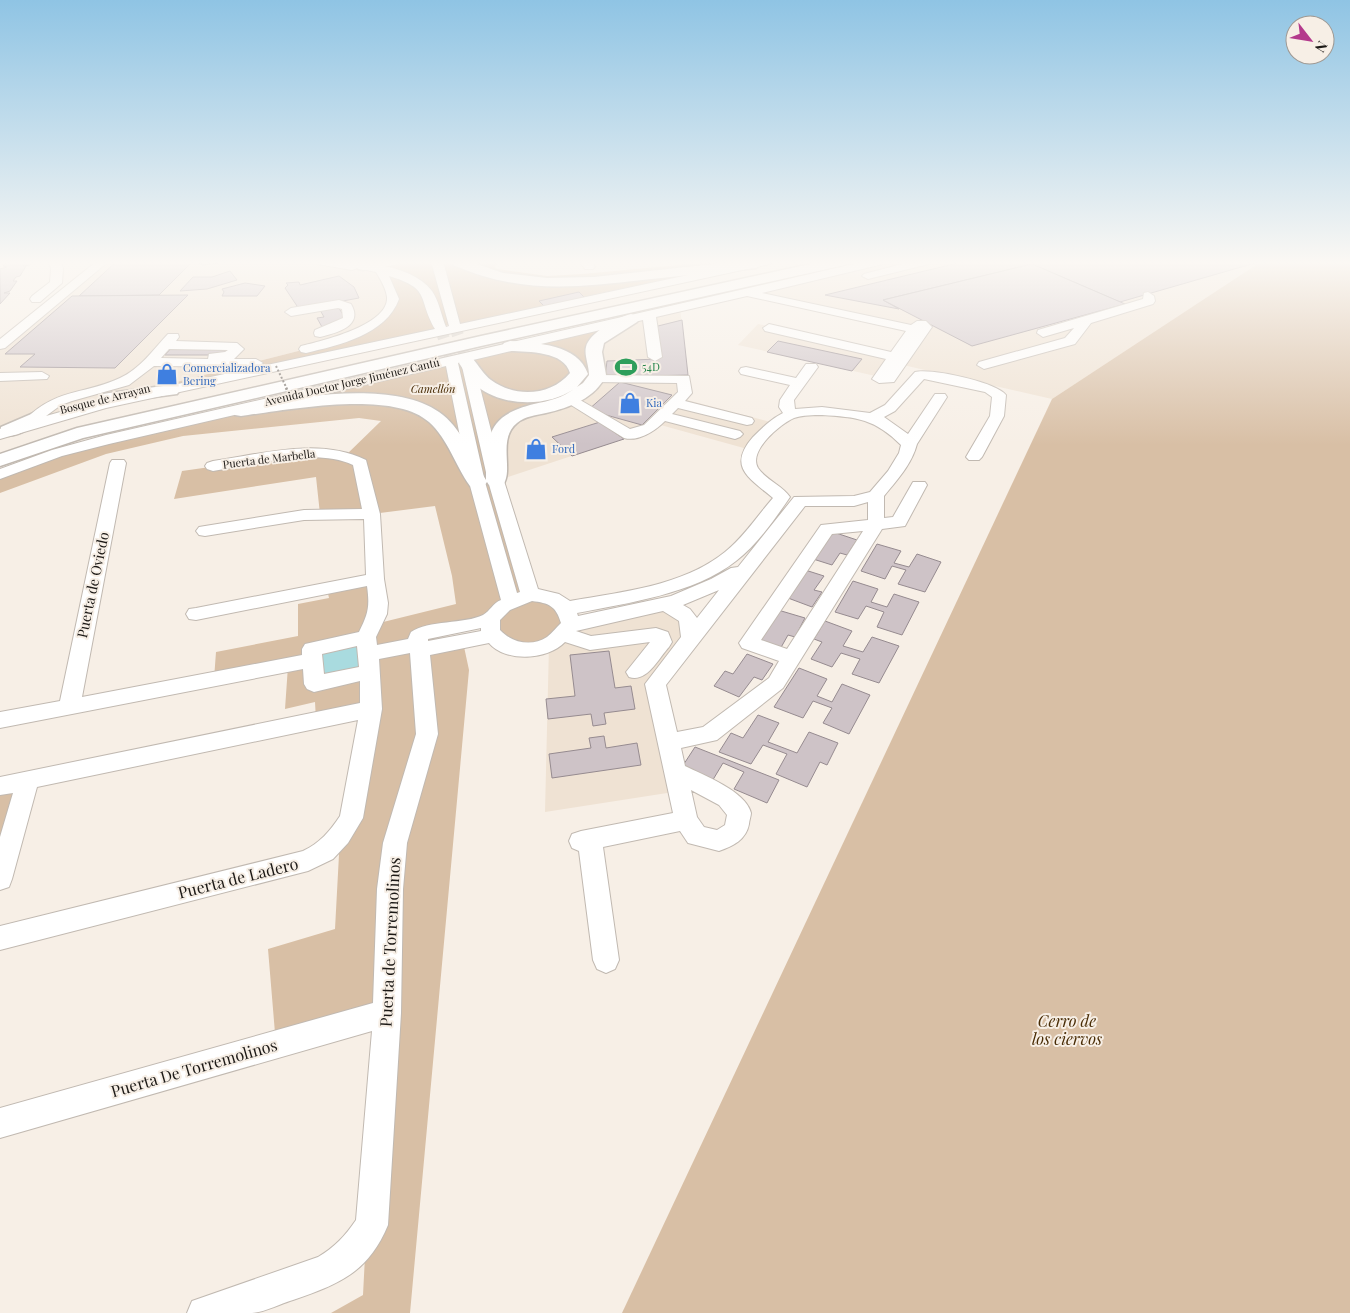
<svg xmlns="http://www.w3.org/2000/svg" width="1350" height="1313" font-family="'Playfair Display',serif">
<style>
.built{fill:#efe2d3}
.green{fill:#d8bfa5}
.water{fill:#a9dbdf;stroke:#7fa1a3}
.building{fill:#cec3c7;stroke:#968b90}
.lines{fill:none;stroke-linecap:round;stroke-linejoin:round}
.minor-tunnel{stroke:#d6cfc7;stroke-width:12;stroke-dasharray:12 6;stroke-linecap:butt}
.minor-casing{stroke:#c1b9b1;stroke-width:2}
.major-casing{stroke:#c1b9b1;stroke-width:3}
.minor{fill:#fff;fill-rule:evenodd}
.major{fill:#fff;fill-rule:evenodd}
.path-bridge-far1{stroke:#817b76;stroke-width:2;stroke-dasharray:2 2;stroke-linecap:butt}
.path-bridge{stroke:#817b76;stroke-width:2.5;stroke-dasharray:2 2;stroke-linecap:butt}
.labels{text-anchor:middle;stroke-width:4;stroke-linejoin:round;paint-order:stroke}
.far-leisure-label{font-size:11px;fill:#27864d;stroke:#f7efe6;text-anchor:start}
.far-shop-label{font-size:11px;fill:#366cbe;stroke:#f7efe6;text-anchor:start}
.far-street-label{font-size:11px;fill:#1c1916;stroke:#f7efe6}
.far-park-label{font-size:11px;font-style:italic;fill:#482b04;stroke:#f7efe6}
.street-label{font-size:14px;fill:#1c1916;stroke:#f7efe6}
.near-street-label{font-size:16px;fill:#1c1916;stroke:#f7efe6}
.near-park-label{font-size:16px;font-style:italic;fill:#482b04;stroke:#f7efe6}
</style>
<rect width="100%" height="100%" fill="#f7efe6"/>
<g class="built">
<polygon points="104,261 394,261 384,264 381,271 393,299 377,320 310,348 0,427 0,345"/>
<polygon points="899,261 1262,261 1052,399 903,365 926,336 746,296"/>
<polygon points="680,308 688,375 688,395 683,399 774,423 751,450 657,424 650,430 496,481 499,432 623,325"/>
<polygon points="758,324 896,354 880,377 738,345"/>
<polygon points="667,605 691,625 655,684 680,791 545,812 549,645 567,630"/>
</g>
<g class="green">
<polygon points="394,261 500,261 494,267 497,269 547,276 582,274 722,261 770,261 456,329 454,324 440,327 440,333 103,404 0,434 0,427 310,348 359,332 391,306 384,264"/>
<polygon points="1262,261 1350,261 1350,1313 622,1313 1052,399"/>
<polygon points="631,319 601,337 590,387 525,412 496,445 529,595 567,608 560,638 510,648 490,621 422,634 419,644 463,642 469,670 410,1313 331,1313 363,1295 366,1237 387,1013 276,1045 268,949 335,929 340,836 371,709 316,720 315,702 285,709 288,666 214,679 216,652 298,636 298,604 329,598 327,589 375,579 371,625 456,604 452,576 435,506 372,514 320,514 316,477 174,499 182,471 317,452 345,456 381,421 359,418 183,436 106,454 0,493 0,474 57,453 438,363 453,365"/>
<polygon points="28,780 0,879 0,786"/>
</g>
<polygon class="water" points="366,637 370,672 314,684 312,649"/>
<g class="building">
<polygon points="7,261 32,261 30,265 23,266 26,266 20,276 16,277 13,281 17,281 10,291 4,293 10,293 0,304 0,269 7,267 3,266"/>
<polygon points="117,261 193,261 159,295 79,296"/>
<polygon points="201,261 237,261 203,265 198,263"/>
<polygon points="966,261 1262,261 1120,302 1032,264 883,300 899,309 825,295"/>
<polygon points="1032,264 1125,304 972,346 883,300"/>
<polygon points="230,271 237,280 207,289 180,291 193,277 212,277"/>
<polygon points="339,276 354,287 359,298 299,309 285,288 288,285 286,283 299,282 300,285"/>
<polygon points="245,283 265,286 257,296 222,296 224,292 222,289"/>
<polygon points="579,292 587,300 546,308 539,301"/>
<polygon points="188,295 115,368 20,367 35,354 5,354 72,296"/>
<polygon points="338,307 346,319 322,327 317,318 324,317 320,310"/>
<polygon points="682,320 688,375 605,377 607,361 658,359 654,327"/>
<polygon points="778,341 862,359 852,371 767,352"/>
<polygon points="173,346 230,346 226,355 165,355"/>
<polygon points="620,382 672,395 642,425 588,410"/>
<polygon points="600,422 624,439 572,456 552,437"/>
<polygon points="833,532 857,540 847,555 840,553 832,565 810,558 819,545 824,546"/>
<polygon points="877,544 901,551 894,563 909,567 917,554 941,562 925,592 898,584 906,570 892,566 885,579 861,571"/>
<polygon points="802,569 824,576 814,590 822,592 812,607 788,598"/>
<polygon points="853,581 878,589 871,602 887,607 894,594 919,602 902,635 877,627 884,612 866,606 858,619 835,612"/>
<polygon points="778,610 805,618 795,637 788,635 779,651 753,642"/>
<polygon points="825,621 852,631 843,646 863,652 872,637 899,646 879,683 852,674 860,659 841,653 832,667 811,659 822,642 814,639"/>
<polygon points="609,651 615,688 631,686 635,709 604,713 606,724 593,726 591,714 548,719 546,699 575,696 570,655"/>
<polygon points="747,654 773,664 762,680 754,677 739,697 714,686 725,671 733,674"/>
<polygon points="799,668 827,679 817,696 832,702 842,684 870,695 849,734 823,723 832,708 813,701 803,718 774,707"/>
<polygon points="758,715 779,723 768,742 797,753 809,732 838,743 827,765 820,762 807,787 776,774 787,754 763,745 751,764 719,752 731,733 743,738"/>
<polygon points="604,736 606,748 637,743 641,765 552,778 549,754 591,748 589,738"/>
<polygon points="695,747 779,780 767,803 734,789 744,772 723,763 711,783 680,770"/>
</g>
<g class="lines">
<g class="minor-tunnel">
<polyline points="454,324 467,361"/>
<polyline points="440,327 453,365"/>
</g>
<g class="minor-casing">
<g id="minor">
<polygon points="49,261 61,261 63,269 62,283 40,302 32,302 30,299 32,296 50,282 51,269"/>
<polygon points="97,261 109,261 5,348 0,349 0,339"/>
<path d="M312 261C347 261 408 260 432 291 439 301 441 315 446 327L449 326 431 261H443L460 324 753 261H775L770 264 106 408 0 439V429L31 420 29 417 31 414C59 389 89 393 120 378 140 369 153 350 168 334H178L179 337 176 341 237 343 244 349 234 359H256L263 363 256 367 154 366 129 385 72 401 61 405 46 416 103 400 435 329C417 298 432 289 389 276L399 299C386 335 339 345 306 353L301 352 299 349 301 346C322 341 389 325 387 297 386 288 380 279 376 272L357 268 352 270 317 264ZM169 349 228 350 225 352 209 354 208 359 161 358Z"/>
<polygon points="579,261 590,261 595,267 593,269 585,269"/>
<path d="M867 261H888L883 264 762 293 911 325 917 321H926L932 327 894 382 879 383 872 379 886 359 765 331 763 328 769 324 891 352 906 331 747 296 656 317 662 357 655 361 648 357 643 320 473 360 504 481 538 589 559 594 570 601C621 592 683 586 725 552 744 537 757 516 773 498 749 478 727 467 753 437 762 428 771 419 783 413L779 407 780 400 790 385 741 374 739 371 741 368 746 367 796 378 806 364H816L818 367 794 400 795 409 822 407 870 413 885 405 915 372C931 368 996 382 1006 395L1004 416 982 457 979 460H969L966 457 990 416 992 397 985 392 924 379 895 411 884 417 908 434 935 394H945L947 397 917 444C912 464 897 480 884 496V518L893 517 913 482H925L927 485 905 526 882 529 783 688 717 740 681 748 685 766C703 775 746 791 751 813 751 816 749 821 749 824 746 840 733 846 719 851L688 843 680 831 603 847 619 960 615 969 606 973 597 969 593 960 579 851 572 848 569 841 572 834 581 831 673 813 645 684 681 637 679 621 663 611 576 631 591 636 656 628 668 632 672 642 669 647C658 659 647 683 629 677L626 672 650 642 590 650 565 642C548 660 506 663 489 643L430 655 438 734 407 843 403 889 401 1013 388 1225C368 1273 339 1284 293 1300 280 1304 265 1312 252 1313 231 1313 208 1313 187 1313L192 1301 318 1257C335 1247 345 1236 356 1220L372 1031 0 1138V1108L373 1003 377 889 383 843 416 734 410 653 379 659 382 709 363 818 348 843 333 859 308 871 0 950V926L303 851C320 843 330 831 340 816L358 720 37 787 12 879 9 887 0 890V837L13 793 0 795V777L360 703V681L314 692 307 689 304 684 303 669 0 728V712L60 701 110 463 112 460H124L126 463 82 697 302 655V649L305 644 359 632C368 614 370 607 367 586L196 620 189 619 186 614 189 609 196 608 366 575 364 519 304 520 205 536 199 535 196 531 199 527 205 526 304 510 362 509 353 465C316 447 253 465 213 471L207 469 205 466 207 463 213 461C262 454 319 437 366 460L380 514 384 579 388 603 387 614 376 637 377 645 408 639 411 632C428 620 465 624 483 615 490 611 493 603 501 600L469 482 446 366 109 444 62 456 0 479V469L52 450 106 435ZM461 362 488 481 520 592 517 593 485 482 458 363ZM822 415C857 417 875 419 901 445L899 453 888 471 870 492 854 496 794 497 738 567 731 568 711 579 671 596 578 616 577 613C628 603 694 594 736 561 757 545 775 519 790 497 782 485 766 480 758 468 748 451 780 424 794 418 803 415 813 415 822 415ZM868 502V520L821 525 739 643 742 648 779 661 769 678 703 727 677 732 666 685 805 506H854ZM863 531 787 649 761 640 832 534ZM719 590 697 618 690 609 683 605ZM532 601C549 603 556 606 561 623 557 627 552 633 547 637 532 647 512 643 500 630V620L510 610ZM481 628V631L428 641V639ZM357 646 359 667 324 674 322 654ZM691 790 719 805 727 815 725 825 717 830 704 827 697 817Z"/>
<polygon points="914,261 934,261 933,263 868,279 862,276 864,274"/>
<polygon points="1148,292 1154,296 1155,301 1153,304 1091,323 1075,344 984,369 977,365 979,362 1065,338 1074,328 1043,337 1037,333 1038,330 1143,299 1144,293"/>
<path d="M339 300 351 304C364 326 337 333 320 337L315 336 314 333 315 330 343 318 342 309 338 308 291 316 285 312 291 308Z"/>
<polygon points="42,372 49,376 47,379 0,381 0,373"/>
<path d="M596 375 689 376 692 393 685 401 752 418 754 421 752 424 747 425 678 408 672 414 740 431 743 434 740 437 735 439 665 421C655 431 638 442 624 438L563 400 565 397H575L630 429 644 425 678 392 677 383 591 382 589 379 591 376Z"/>
</g>
</g>
<g class="major-casing">
<g id="major">
<polygon points="401,261 394,265 363,270 358,269 356,266 358,263"/>
<path d="M449 261H468L503 273 547 278 594 277 742 261H761L763 264 756 268C718 272 680 276 642 280 572 288 518 294 451 264Z"/>
<polygon points="824,261 852,261 845,265 481,346 83,438 0,466 0,454 77,428 481,336"/>
<path d="M631 314 637 316 639 319 637 322 604 343 602 352 606 375C596 398 569 408 546 413 537 415 525 416 517 423 497 439 514 470 503 485L496 487 489 485 487 482 484 486 477 488 470 486C455 465 448 439 429 422 393 389 286 410 241 416L235 415 232 411 235 407 241 406C295 398 391 379 439 412 461 427 473 458 486 480 487 436 486 416 534 404 549 401 562 398 574 389 548 407 504 407 478 387 471 381 464 371 459 363L461 359H473C479 366 484 375 491 380 515 398 551 396 570 373 564 351 529 352 510 351L504 349 502 346 504 343 510 341C537 343 578 344 588 374L577 387 583 383 589 375C589 365 584 355 586 347 589 333 618 317 631 314Z"/>
<polygon points="171,385 177,386 180,390 177,394 109,403 103,402 100,398 103,394 109,393"/>
<path d="M36 412 42 413 45 417 42 421C31 427 12 442 0 433L1 427Z"/>
</g>
</g>
<use href="#minor" class="minor"/>
<use href="#major" class="major"/>
<polyline class="path-bridge-far1" points="276,366 287,389"/>
<polyline class="path-bridge" points="286,388 292,401"/>
</g>
<linearGradient id="sky" x2="0" y2="1"><stop stop-color="#8fc4e4"/><stop offset="0.59" stop-color="#fbf8f4"/><stop offset="1" stop-color="#fbf8f4" stop-opacity="0"/></linearGradient>
<rect width="1350" height="445" fill="url(#sky)"/>
<defs>
<g id="stadium-bare" transform="scale(1.725)"><path d="M0-5a6.5 5 0 1 0 0 10a6.5 5 0 1 0 0-10ZM-3.5-1.8h7v3.6h-7Z" fill="#2e9e5b" stroke="#f7efe6" stroke-width="2.5" paint-order="stroke"/></g>
<g id="shop-bare" transform="scale(1.725)"><path d="M-5-2.5h2.3a2.7 3.5 0 0 1 5.4 0H5L5.5 6h-11ZM-1.5-2.5h3a1.5 2.3 0 0 0-3 0Z" fill="#3f7fe0" stroke="#f7efe6" stroke-width="2.5" paint-order="stroke"/></g>
</defs>
<g fill-rule="evenodd">
<use href="#stadium-bare" x="626" y="367"/>
<use href="#shop-bare" x="167" y="374"/>
<use href="#shop-bare" x="630" y="403"/>
<use href="#shop-bare" x="536" y="449"/>
</g>
<g class="labels">
<g class="far-leisure-label">
<text x="642" y="371">54D</text>
</g>
<g class="far-shop-label">
<text x="183" y="372">Comercializadora<tspan x="183" dy="13">Bering</tspan></text>
<text x="646" y="407">Kia</text>
<text x="552" y="453">Ford</text>
</g>
<g class="far-street-label">
<text transform="translate(352 382) rotate(-13)" y="4">Avenida Doctor Jorge Jiménez Cantú</text>
<text transform="translate(105 399) rotate(-14)" y="4">Bosque de Arrayan</text>
<text transform="translate(269 459) rotate(-7)" y="4">Puerta de Marbella</text>
</g>
<g class="far-park-label">
<text x="433" y="393">Camellón</text>
</g>
<g class="street-label">
<text transform="translate(93 585) rotate(-78)" y="5">Puerta de Oviedo</text>
</g>
<g class="near-street-label">
<text transform="translate(238 878) rotate(-14)" y="6">Puerta de Ladero</text>
<text transform="translate(390 942) rotate(-87)" y="6">Puerta de Torremolinos</text>
<text transform="translate(194 1068) rotate(-16)" y="6">Puerta De Torremolinos</text>
</g>
<g class="near-park-label">
<text x="1067" y="1027">Cerro de<tspan x="1067" dy="18">los ciervos</tspan></text>
</g>
</g>
<g transform="translate(1310 40) rotate(121)"><circle r="24" fill="#f7efe6" stroke="#9f9993"/>
<path d="M0-4L9 19L0 12L-9 19Z" fill="#b43a8c"/>
<text y="-8" font-size="14" font-weight="bold" text-anchor="middle" fill="#1c1916">N</text>
</g>
</svg>
